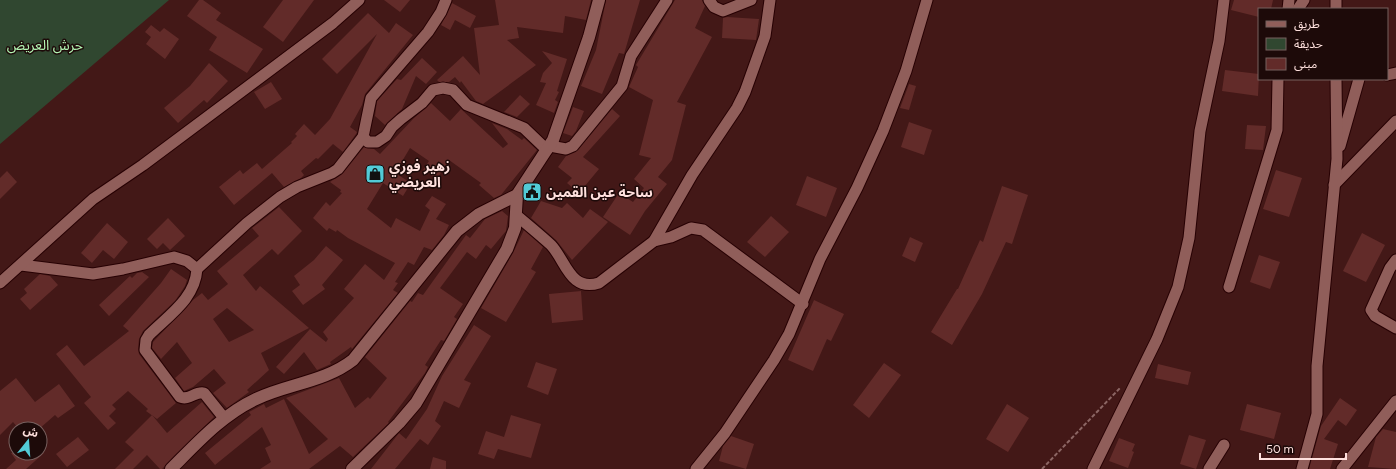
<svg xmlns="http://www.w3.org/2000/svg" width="1396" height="469" font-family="Figtree,'Noto Sans Arabic',sans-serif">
  <rect width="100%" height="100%" fill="#431817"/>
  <path fill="#304730" d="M0,0H169L0,144Z"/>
  <g fill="#622b29" fill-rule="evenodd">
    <path d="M199,0H203L221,13L216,20L263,49L247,73L209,50L217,37L187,16Z"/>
    <path d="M283,0H314L283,42L263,27Z"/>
    <path d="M384,0H410L400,12Z"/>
    <path d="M495,0H591L586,20L565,16L563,33L517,27L519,38L507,40L536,65L483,104L476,101L461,81L460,83L455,77L449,82H439L437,80L463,56L480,75L474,28L499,25Z"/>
    <path d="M606,0H640L624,54L619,53L602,94L581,86L596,50Z"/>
    <path d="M675,0H702L705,6L695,28L712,37L677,102L686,105L672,160L658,177L667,184L645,211L630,235L603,217L619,193L633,202L644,188L634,179L651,158L639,155L653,100L629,87L638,67L636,65Z"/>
    <path d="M1234,0H1273L1271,9H1259V17L1231,10Z"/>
    <path d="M452,3L476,16L470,28L455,20L450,30L441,25Z"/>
    <path d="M368,13L389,33L396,23L413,35L365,94L362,105L350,127L357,132L356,134L343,152L333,144L318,159L316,158L301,171L304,175L301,178L284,187L272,173L234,205L219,187L240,170L243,174L257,163L262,169L292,143L291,142L297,136L295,134L304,124L315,135L330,119L377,34L337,74L322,59Z"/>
    <path d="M727,17L759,19L756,40L722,38L723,18Z"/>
    <path d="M151,25L160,32L164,28L179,39L165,59L146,44L151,37L145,32Z"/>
    <path d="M542,51L567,59L557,91L559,92L555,100L558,102L554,113L536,105L546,83L540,82L543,73L552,63Z"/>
    <path d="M422,58L437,72L426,84L416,76L402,109L385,125L375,116L377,101L397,79L401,80Z"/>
    <path d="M209,63L228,81L207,103L204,100L178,123L164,108L190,86Z"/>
    <path d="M1225,70L1259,74L1258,96L1222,91Z"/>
    <path d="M271,82L282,99L265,109L254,92Z"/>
    <path d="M909,84L916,86L909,110L900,108Z"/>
    <path d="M520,95L530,104L517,117L504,112Z"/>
    <path d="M431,103L450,121L461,109L503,148L508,144L492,123L507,129L522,140L524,138L537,150L501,195L494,198L479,185L481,183L449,160L437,179L423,170L429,161L410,148L395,173L411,183L403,196L383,183L367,209L391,228L396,218L420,231L430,210L425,206L432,196L446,204L436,219L449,225L444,235L432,250L424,247L414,265L408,262L395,282L398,283L393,290L398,293L352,349L351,347L330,362L331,364L317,370L304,352L284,374L276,367L310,329L326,342L328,339L323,332L354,298L344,289L365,264L384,280L395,263L348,238L337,230L336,232L329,228L327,231L313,218L326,202L330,206L342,193L340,192L341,190L330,182L343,173L364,147L374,149L380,154L414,118Z"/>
    <path d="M573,107L584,111L576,131L572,136L563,133Z"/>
    <path d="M612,109L620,116L583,157L599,169L579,193L567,183L572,178L558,167L566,156L578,150Z"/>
    <path d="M909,122L932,130L924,155L901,147Z"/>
    <path d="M1247,125L1266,126L1263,150L1245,149Z"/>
    <path d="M1276,170L1302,178L1289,217L1263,209Z"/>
    <path d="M7,171L17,182L0,199V178Z"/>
    <path d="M807,176L837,188L826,217L796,205Z"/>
    <path d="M1002,186L1028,195L1012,244L1006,242L982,294L952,345L931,332L957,289H958L980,240L983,242Z"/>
    <path d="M541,201L562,208L567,203L583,218L590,209L608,222L572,260L556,240L531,218Z"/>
    <path d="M279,207L302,231L278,255L272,249L243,275L256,291L260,286L309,328L261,353L269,370L247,390L249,392L227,408L213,393L226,383L214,369L193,387L184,391L175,378L192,363L177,342L161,359L152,348L153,342L193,300L202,293L208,300L228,284L217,271L259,236L252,228ZM227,308L254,330L229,342L213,319Z"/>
    <path d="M502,211L508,216L506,231L491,249L486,245L476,259L467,252L440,288L463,304L454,317L457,319L444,341L441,340L425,365L428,367L425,373L388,422L389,423L353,457L340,446L309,469H260L271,462L265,448L271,445L262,427L215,465L205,453L251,415L249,412L264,404L266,408L284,399L309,454L328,439L286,398L339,378L355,408L368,397L370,399L387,378L365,357L410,301L412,302L418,293L423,295L466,235L470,238L485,219Z"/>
    <path d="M771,216L789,232L765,257L747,242Z"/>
    <path d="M168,218L185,236L170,250L163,243L157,249L147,239Z"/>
    <path d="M107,223L128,242L114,259L103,250L92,263L81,253Z"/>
    <path d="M524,230L543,247L531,269L536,272L506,322L481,308L513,253Z"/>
    <path d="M1362,233L1385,245L1366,282L1343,271Z"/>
    <path d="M910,237L923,243L915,262L902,256Z"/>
    <path d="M326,246L343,260L322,285L325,289L303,305L292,291L300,285L294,276L314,260Z"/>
    <path d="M1259,255L1280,262L1270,289L1250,282Z"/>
    <path d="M171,269L187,280L185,286L175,301L143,331L139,339L138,349L139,354L176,403L157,419L146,411L148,409L128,391L112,405L116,409L109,416L116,423L108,430L84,403L91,397L56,354L67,345L84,366L129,331L123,326L161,283Z"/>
    <path d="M142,272L149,277L109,316L99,305L130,276L132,278L137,273Z"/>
    <path d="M40,274L50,276L58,285L30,310L20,299L27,293L24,289Z"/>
    <path d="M581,291L583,320L552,323L549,294Z"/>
    <path d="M814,300L844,314L831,341L827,339L813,371L788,360Z"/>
    <path d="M474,325L491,336L464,380L471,383L459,408L444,401L435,421L441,426L428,445L420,439L395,469H371L399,433L406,439L427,409L442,376Z"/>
    <path d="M536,362L557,369L548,395L527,387Z"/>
    <path d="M884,363L901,375L869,418L853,405Z"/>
    <path d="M1158,364L1191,372L1188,385L1155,378Z"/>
    <path d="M16,378L35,402L59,384L75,406L58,418L55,415L39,429H19L13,422L0,435V391Z"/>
    <path d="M1340,398L1357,410L1346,426L1338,420L1324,439L1338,444L1330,469H1309L1321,426Z"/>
    <path d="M202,402L214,417L162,469H160L147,455L133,469H115L134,450L125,442L152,415L167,433Z"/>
    <path d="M1007,404L1029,418L1008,452L986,439Z"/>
    <path d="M1247,404L1281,413L1274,439L1240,430Z"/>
    <path d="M511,415L541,424L531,458L498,449L494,459L478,454L486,431L504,437Z"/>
    <path d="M1383,429L1396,432V469L1368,467L1376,437Z"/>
    <path d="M1189,435L1206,440L1196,469L1180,464Z"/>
    <path d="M731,436L754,444L746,469L719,461L723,446Z"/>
    <path d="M78,437L89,450L67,467L56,454Z"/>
    <path d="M1119,438L1135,444L1132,451L1134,452L1128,468L1109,461Z"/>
    <path d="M11,453H44L26,469H6L16,460Z"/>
    <path d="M433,457L446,461V469H430Z"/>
  </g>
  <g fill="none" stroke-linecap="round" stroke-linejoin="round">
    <g stroke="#270103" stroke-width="13">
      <g id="street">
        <path d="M709,0L714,7L723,11L751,0"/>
        <path d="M1336,0V9"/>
        <path d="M1288,9L1289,0"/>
        <path d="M1298,9L1304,0"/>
        <path d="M1387,75L1396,73"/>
        <path d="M363,137L371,98L428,32L441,12L446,0"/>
        <path d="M550,146L566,149L573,146L622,86L631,56L667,0"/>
        <path d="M1340,146L1359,79"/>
        <path d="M1334,185L1396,121"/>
        <path d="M516,215C528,225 540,235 551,245C566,261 570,292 599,283L654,241L671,237L691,228L703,230L803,304"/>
        <path d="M654,241L692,175L737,108L745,92L765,36L770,0"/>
        <path d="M1396,260L1390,268L1371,310L1375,316L1396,328"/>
        <path d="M21,265L93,274L123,269L174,257L187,261L197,269C195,299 169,315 149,335L146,340L145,350L180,397C189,401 195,391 204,393L224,418"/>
        <path d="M197,269L247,223L280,197L297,187L332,173L338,169L363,137L368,142H377L386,136L392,127L401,119L422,103L433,90L443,88L453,90L467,105L524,128L547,150"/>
        <path d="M0,283L93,199L143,165L333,23L359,0"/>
        <path d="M1229,287L1277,130L1278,79"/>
        <path d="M696,469L725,433L774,360L789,334L820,259L857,188L883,131L906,71L927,0"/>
        <path d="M1093,469L1157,339L1178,287L1189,238L1200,131L1219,41L1224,0"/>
        <path d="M1209,469L1224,445"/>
        <path d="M1302,469L1317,414V366L1337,159L1336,79"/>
        <path d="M1342,469L1396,401"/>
      </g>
    </g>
    <g stroke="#270103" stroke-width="14">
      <g id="secondary">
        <path d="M171,469C197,443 222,415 256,399C287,384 325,382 353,360L457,231L479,214L517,195L553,140L589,37L599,0"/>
        <path d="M352,469L399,423L416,403L507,249L515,228L517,195"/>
      </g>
    </g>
    <path stroke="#8c6664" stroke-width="2" stroke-dasharray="4 2" stroke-linecap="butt" d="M1042,469L1120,388"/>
    <use href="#street" stroke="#905e5a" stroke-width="11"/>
    <use href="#secondary" stroke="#905e5a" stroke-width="12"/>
  </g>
  <defs>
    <g id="shop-square" transform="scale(1)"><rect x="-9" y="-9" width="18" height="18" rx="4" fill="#52cbd7" stroke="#1d0a09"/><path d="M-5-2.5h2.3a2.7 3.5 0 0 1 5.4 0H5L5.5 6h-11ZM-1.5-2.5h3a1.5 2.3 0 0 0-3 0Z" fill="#111"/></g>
    <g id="civic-square" transform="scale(1)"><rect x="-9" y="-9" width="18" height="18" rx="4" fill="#52cbd7" stroke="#1d0a09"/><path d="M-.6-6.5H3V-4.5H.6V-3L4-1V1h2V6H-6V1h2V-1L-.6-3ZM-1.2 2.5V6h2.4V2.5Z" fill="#111"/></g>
  </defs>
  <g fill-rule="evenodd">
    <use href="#shop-square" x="375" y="174"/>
    <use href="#civic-square" x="532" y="192"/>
  </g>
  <g text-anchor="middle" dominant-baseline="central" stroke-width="3" stroke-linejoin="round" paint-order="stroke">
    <g font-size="14" fill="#b3f5b3" stroke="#1d0a09">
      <text x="45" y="45">حرش العريض</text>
    </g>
    <g font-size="14" font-weight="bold" fill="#ffe1de" stroke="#1d0a09" text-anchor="start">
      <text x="389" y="166">زهير فوزي<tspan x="389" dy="16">العريضي</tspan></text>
      <text x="546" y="192">ساحة عين القمين</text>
    </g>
  </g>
  <rect x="1258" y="8" width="130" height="72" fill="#1d0a09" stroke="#77605e"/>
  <rect x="1266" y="21" width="20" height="6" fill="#905e5a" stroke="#77605e"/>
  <text x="1294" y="28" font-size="12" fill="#ffe1de">طريق</text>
  <rect x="1266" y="38" width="20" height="12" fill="#304730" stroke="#77605e"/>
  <text x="1294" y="48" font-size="12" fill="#ffe1de">حديقة</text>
  <rect x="1266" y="58" width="20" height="12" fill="#622b29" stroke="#77605e"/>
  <text x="1294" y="68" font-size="12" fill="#ffe1de">مبنى</text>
  <g transform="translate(28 441) rotate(17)"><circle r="19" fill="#1d0a09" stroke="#77605e"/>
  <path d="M0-3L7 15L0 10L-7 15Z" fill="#52cbd7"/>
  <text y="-6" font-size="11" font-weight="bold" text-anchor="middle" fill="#ffe1de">ش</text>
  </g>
  <path d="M1260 453v6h86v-6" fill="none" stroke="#ffe1de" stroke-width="2"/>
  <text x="1266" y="453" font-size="12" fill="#ffe1de" stroke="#1d0a09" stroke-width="3" paint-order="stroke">50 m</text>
</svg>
